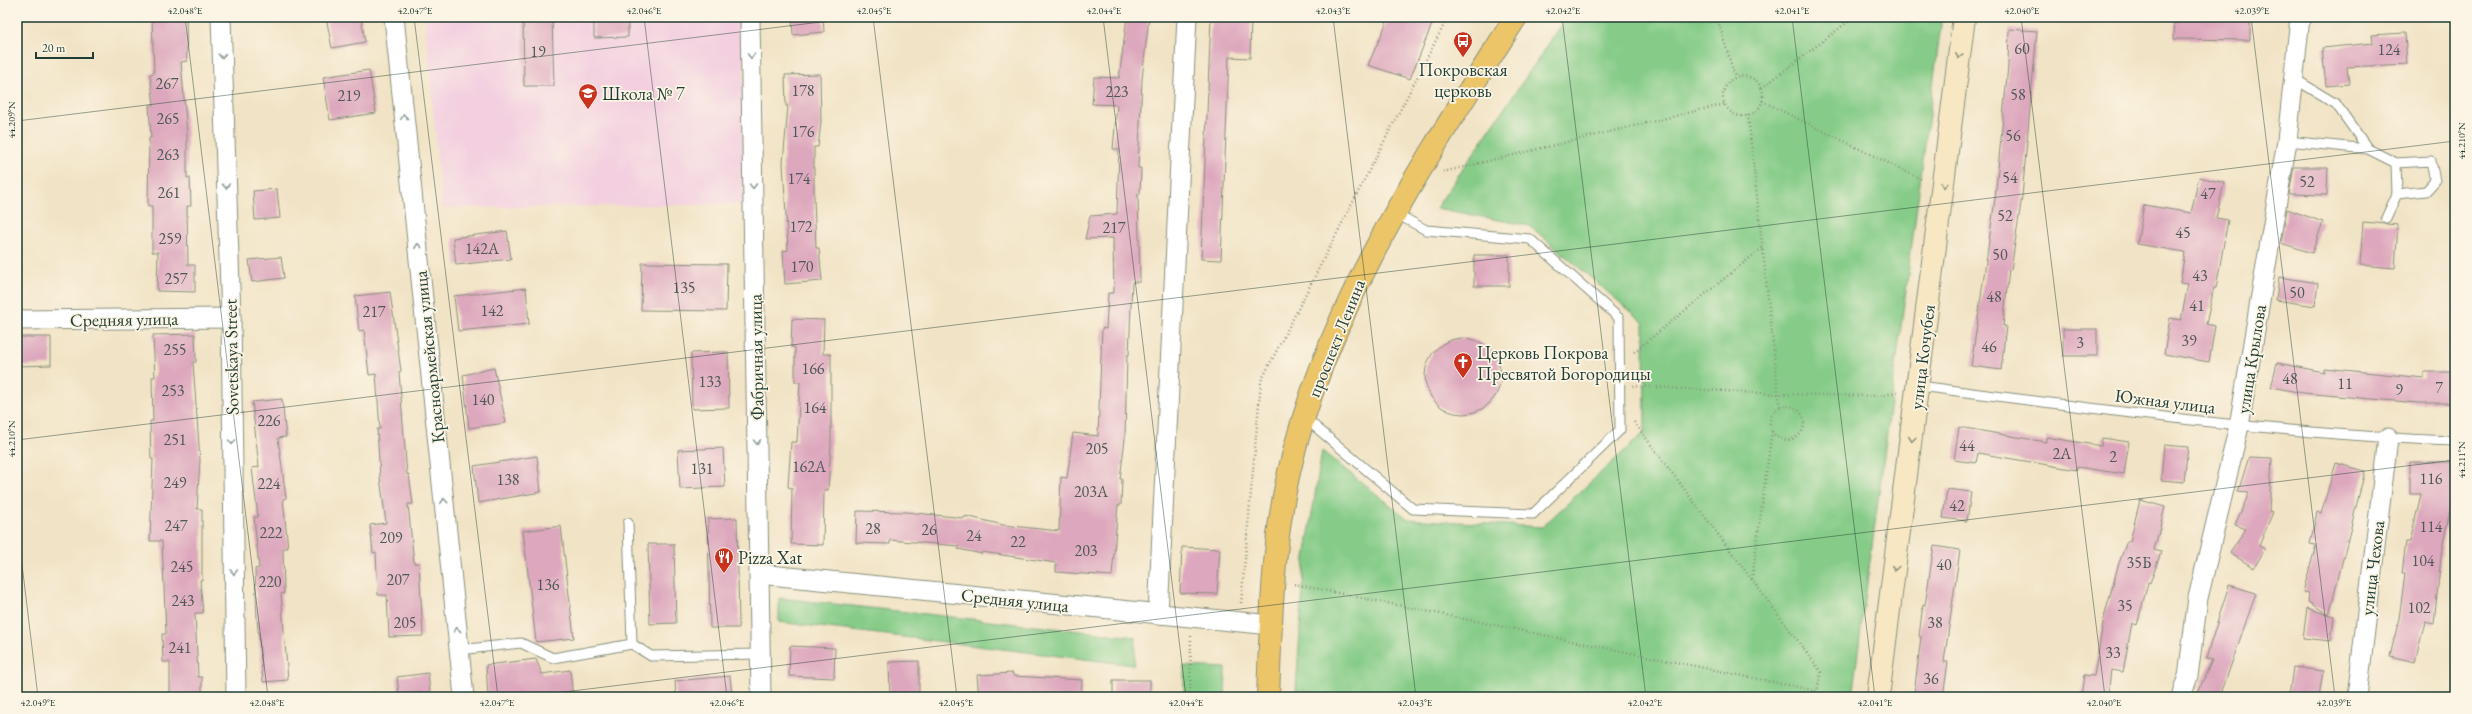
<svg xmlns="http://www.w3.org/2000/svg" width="2472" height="714" font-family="'EB Garamond',serif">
  <rect width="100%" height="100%" fill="#fcf5e5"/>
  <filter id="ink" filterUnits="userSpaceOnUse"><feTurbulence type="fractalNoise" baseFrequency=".025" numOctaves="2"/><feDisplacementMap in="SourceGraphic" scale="8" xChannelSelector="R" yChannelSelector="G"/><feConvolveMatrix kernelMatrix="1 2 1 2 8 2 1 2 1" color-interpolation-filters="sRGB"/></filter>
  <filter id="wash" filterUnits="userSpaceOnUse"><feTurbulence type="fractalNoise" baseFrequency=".012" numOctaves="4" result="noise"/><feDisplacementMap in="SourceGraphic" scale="16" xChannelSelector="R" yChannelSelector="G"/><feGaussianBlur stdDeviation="0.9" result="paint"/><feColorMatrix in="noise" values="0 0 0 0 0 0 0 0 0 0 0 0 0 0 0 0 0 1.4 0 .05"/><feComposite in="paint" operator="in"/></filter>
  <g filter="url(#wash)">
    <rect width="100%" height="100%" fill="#f1e3c5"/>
    <path fill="#f3cfe0" d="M425,17H743L745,204L442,208Z"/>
    <g fill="#86cc88" stroke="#52845e">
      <path d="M1567,17H1942L1852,697H1334L1296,690L1305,558L1322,451L1408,519L1542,527L1645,432L1644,323L1530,226L1436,208Z"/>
      <path d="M779,598L1136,637L1134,665L779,622Z"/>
      <path d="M1184,666L1226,668L1225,697H1184Z"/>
    </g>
    <g id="blocks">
      <g fill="#dda7bd">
        <path d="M152,17H186L187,61L181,62L187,134V178H190L191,206H187L188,265H195V292L157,291L158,252H152V206H148L149,138H151L149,105H154L150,74L154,73Z"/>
        <path d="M326,17H361L365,42L332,48Z"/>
        <path d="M523,17H552L554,86H524Z"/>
        <path d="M594,17H628V37L594,38Z"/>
        <path d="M792,17H823L824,32L793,35Z"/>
        <path d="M1127,17H1149L1142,79L1138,168H1141L1140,194H1138L1140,282H1132L1129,355H1127L1125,439L1120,479H1122L1121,505H1118L1112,576L1056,572V563L982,552V554L958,549L959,546L890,540V544L856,543L857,511L906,512L965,518L966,516L1003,525L1059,531L1061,477L1067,478L1073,433L1098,436L1102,328L1106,329L1108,293H1114L1113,238L1085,239L1090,216L1117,214L1119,149H1113L1117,105L1092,104L1094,77L1119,78Z"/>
        <path d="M1211,17H1251L1250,58L1229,57L1221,260L1201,259Z"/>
        <path d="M1389,17H1435L1410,79L1368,65Z"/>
        <path d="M2175,17H2250V40L2174,39Z"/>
        <path d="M2009,29L2037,31L2022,196L2011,270L2009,269L2003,326H2006L2001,370L1971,366L1995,199L2008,66Z"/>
        <path d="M2405,33L2407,64L2347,67L2349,84L2326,86L2322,48L2373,43L2372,35Z"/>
        <path d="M369,70L376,113L330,120L323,77Z"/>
        <path d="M820,74L821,122L818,147H814V198L816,248H819L822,281L785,284L783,251L788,250L783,163L788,106H786L785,75Z"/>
        <path d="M2294,167H2328L2327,195L2289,194Z"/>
        <path d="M2199,177L2224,183L2216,218L2228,220L2216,288H2214L2206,324L2215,326L2209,362L2164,354L2170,318L2181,320L2188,284L2180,283L2185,252L2137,244L2144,205L2191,213Z"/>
        <path d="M277,189L280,218L255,220L253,191Z"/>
        <path d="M2287,209L2323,222L2312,253L2281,243Z"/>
        <path d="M2363,222L2398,225L2395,268L2360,265Z"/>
        <path d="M507,231L511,259L456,265L453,238Z"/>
        <rect x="1474" y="255" width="35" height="31"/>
        <path d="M281,257L284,278L252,282L249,260Z"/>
        <path d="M642,263L727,264L726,311L641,310Z"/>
        <path d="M2279,277L2318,283L2315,306L2276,300Z"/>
        <path d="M526,288L529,324L458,331L454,296Z"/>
        <path d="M390,292L401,371L399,372L407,475L409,474L413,504H408L414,563H419L423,636L389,637L387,595H378L376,552L373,553L370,525L386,523L380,477L377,429H380L376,374L369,375L364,330L359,331L355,296Z"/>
        <path d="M792,319L824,320L823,354H831V444L828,490H824L823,545L791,544L792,488L788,487L791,442H797L800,382H795V347H791Z"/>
        <rect x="2063" y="329" width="34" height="27"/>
        <path d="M195,334L196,362H193L200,460L197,509H202V580H200L203,613H195L198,677H202V697H170V662H163L162,634H166L162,541H150L153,459H151L150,421H153L152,377H155L153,335Z"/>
        <path d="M17,337H51V365L17,366Z"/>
        <circle cx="1463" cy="376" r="38"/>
        <path d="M728,352L729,408L692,409L691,353Z"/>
        <path d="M2277,363L2324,372V368L2424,378V372H2455V403H2418L2303,393L2271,387Z"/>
        <path d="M494,368L506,423L469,428L463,375Z"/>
        <path d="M282,399L286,437L278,438L286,498L283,499L288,548H283L284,593L281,594L288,680L263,682L257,618L255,569L259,568L254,517H258L252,468L259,467L252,402Z"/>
        <path d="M1959,427L2046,442V437L2101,446L2102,438L2129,442L2124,474L2077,467V470L1978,453L1976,463L1954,460Z"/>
        <path d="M2164,445L2188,447L2184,482L2161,480Z"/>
        <path d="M723,448L725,487L680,489L678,450Z"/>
        <path d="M537,456L541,492L478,503L474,466Z"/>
        <path d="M2249,457L2272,458L2269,511L2273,512L2259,546L2265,549L2254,568L2230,553L2246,529L2235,525L2249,493L2238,492Z"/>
        <path d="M2410,462H2453L2452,502L2442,547L2434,624L2425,622L2415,662L2390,656L2399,619L2405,573H2402L2406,542H2410L2421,494H2410Z"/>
        <path d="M2336,463L2365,471L2329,615L2308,602L2309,593L2303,592L2316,545L2310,544L2317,512L2321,513Z"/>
        <path d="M1947,489L1971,492L1967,521L1943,518Z"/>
        <path d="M2140,500L2165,507L2154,550L2161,552L2150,584L2148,583L2137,625L2132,623L2123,672L2111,670L2108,697H2081L2084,675L2094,676L2104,618L2118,566L2127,541H2130Z"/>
        <path d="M737,518L739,628H710L708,519Z"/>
        <path d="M561,526L574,638L536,642L523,531Z"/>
        <path d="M648,544H674L676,623L650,624Z"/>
        <path d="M1934,546L1960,550L1944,662H1948L1943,697L1914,694L1921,637L1919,636L1923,605H1925Z"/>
        <path d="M1182,547L1220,549L1217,594L1180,593Z"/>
        <path d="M2229,585L2256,593L2220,697H2196L2212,660L2206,658Z"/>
        <path d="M2307,608L2334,617L2331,641L2303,638Z"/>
        <path d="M790,646L835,648L834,678L789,676Z"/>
        <path d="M536,659L542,674L570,670L573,697H488L486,665Z"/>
        <path d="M919,661V697H890L889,662Z"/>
        <path d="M2293,667L2323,671L2319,697H2289Z"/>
        <path d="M428,673L430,692L399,695L397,677Z"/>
        <path d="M1013,673V676L1082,680L1081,697H979L977,675Z"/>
        <path d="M730,676L732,697H676L675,681Z"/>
        <rect x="1113" y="680" width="37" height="17"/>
      </g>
    </g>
  </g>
  <g filter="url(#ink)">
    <use href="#blocks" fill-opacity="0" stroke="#88907c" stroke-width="1"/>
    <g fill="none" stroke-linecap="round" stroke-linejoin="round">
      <g stroke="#88907c" stroke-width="11">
        <g id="lane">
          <path d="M2295,79L2336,104L2368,149"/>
          <path d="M2287,141L2368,149L2396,163L2431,161L2435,181L2426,191L2397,194"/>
          <path d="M2386,218L2397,194L2396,163"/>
          <path d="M1919,386C2097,409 2275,434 2455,441"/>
          <path d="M1305,418L1413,509L1533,514L1620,430L1619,318L1530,239L1426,230L1395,213"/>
          <path d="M628,523L632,644"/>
          <path d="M459,650L521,643L553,658L632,644L651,656L760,654"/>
        </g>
      </g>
      <g stroke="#88907c" stroke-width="21">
        <g id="street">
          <path d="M221,17L231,318L236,697"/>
          <path d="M394,17L464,697"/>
          <path d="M750,17L761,697"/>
          <path d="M17,320L231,318"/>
          <path d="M759,574L1271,625"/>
          <path d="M1158,615L1187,17"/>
          <path d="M2181,697L2188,676L2198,598L2239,426L2287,141L2300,17"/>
          <path d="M2357,697L2388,438"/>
        </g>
      </g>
      <g stroke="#88907c" stroke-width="24">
        <path id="secondary" d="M1878,697L1964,17"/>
      </g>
      <g stroke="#88907c" stroke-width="24">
        <path id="primary" d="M1268,697C1271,622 1272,546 1289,472C1327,305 1425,160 1516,17"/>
      </g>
      <g stroke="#88907c" stroke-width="2.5" stroke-dasharray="1 3" stroke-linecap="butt">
        <path d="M1717,17L1735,77"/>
        <circle cx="1743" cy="96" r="20"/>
        <path d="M1762,88L1854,17"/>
        <path d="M1762,101L1923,180"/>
        <path d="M1748,115L1780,408"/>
        <path d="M1443,172L1725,104"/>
        <path d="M1634,352L1762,248"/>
        <path d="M1633,386L1779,394L1880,396L1897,392"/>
        <circle cx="1787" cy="423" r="17"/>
        <path d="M1634,422L1821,672L1817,691"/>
        <path d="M1752,579L1772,430"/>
        <path d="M1294,584L1817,691L1821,697"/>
        <path d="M1241,603L1261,381L1448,17"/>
        <path d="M1190,697L1191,636"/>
      </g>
      <use href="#lane" stroke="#fff" stroke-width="9"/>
      <use href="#street" stroke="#fff" stroke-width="19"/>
      <use href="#secondary" stroke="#f7e8c3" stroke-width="22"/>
      <use href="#primary" stroke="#ecc569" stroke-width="22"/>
    </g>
    <defs><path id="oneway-chevron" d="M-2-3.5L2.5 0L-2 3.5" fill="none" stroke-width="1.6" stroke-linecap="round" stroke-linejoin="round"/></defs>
    <g stroke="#8f9e9a">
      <use href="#oneway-chevron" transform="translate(222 56) rotate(88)"/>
      <use href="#oneway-chevron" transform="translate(751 56) rotate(89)"/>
      <use href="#oneway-chevron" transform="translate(404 117) rotate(-96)"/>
      <use href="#oneway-chevron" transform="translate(226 186) rotate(88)"/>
      <use href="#oneway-chevron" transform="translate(753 186) rotate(89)"/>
      <use href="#oneway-chevron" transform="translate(418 246) rotate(-96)"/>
      <use href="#oneway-chevron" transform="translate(232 442) rotate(89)"/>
      <use href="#oneway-chevron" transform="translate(757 442) rotate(89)"/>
      <use href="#oneway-chevron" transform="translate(444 501) rotate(-96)"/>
      <use href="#oneway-chevron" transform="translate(234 572) rotate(89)"/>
      <use href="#oneway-chevron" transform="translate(457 630) rotate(-96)"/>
    </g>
    <g stroke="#8b927c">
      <use href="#oneway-chevron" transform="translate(1959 56) rotate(97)"/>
      <use href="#oneway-chevron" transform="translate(1944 185) rotate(97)"/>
      <use href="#oneway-chevron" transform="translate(1912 439) rotate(98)"/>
      <use href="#oneway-chevron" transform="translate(1895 568) rotate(98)"/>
    </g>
  </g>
  <path fill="none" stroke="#1f3d34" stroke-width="1" stroke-opacity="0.45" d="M185,17L268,697M414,17L498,697M644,17L727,697M873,17L957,697M1103,17L1186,697M1333,17L1416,697M1562,17L1646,697M1792,17L1875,697M2021,17L2105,697M2251,17L2335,697M17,121L861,17M17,440L2455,141M17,523L38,697M523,697L2455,460"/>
  <defs>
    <g id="bus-pin" transform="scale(1)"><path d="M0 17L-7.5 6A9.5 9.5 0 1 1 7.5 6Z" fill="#c8321e" stroke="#fcf5e5"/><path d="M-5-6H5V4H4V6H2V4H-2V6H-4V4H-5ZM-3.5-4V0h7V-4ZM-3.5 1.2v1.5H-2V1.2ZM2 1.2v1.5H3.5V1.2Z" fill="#fff"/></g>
    <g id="school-pin" transform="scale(1)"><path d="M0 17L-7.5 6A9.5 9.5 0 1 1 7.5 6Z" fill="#c8321e" stroke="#fcf5e5"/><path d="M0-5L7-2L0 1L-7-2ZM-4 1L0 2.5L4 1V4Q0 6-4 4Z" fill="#fff"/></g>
    <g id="church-pin" transform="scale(1)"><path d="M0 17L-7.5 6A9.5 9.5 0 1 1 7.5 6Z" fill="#c8321e" stroke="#fcf5e5"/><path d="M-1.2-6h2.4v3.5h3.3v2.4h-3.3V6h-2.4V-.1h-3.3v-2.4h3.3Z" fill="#fff"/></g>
    <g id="restaurant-pin" transform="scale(1)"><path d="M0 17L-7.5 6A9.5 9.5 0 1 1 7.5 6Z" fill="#c8321e" stroke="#fcf5e5"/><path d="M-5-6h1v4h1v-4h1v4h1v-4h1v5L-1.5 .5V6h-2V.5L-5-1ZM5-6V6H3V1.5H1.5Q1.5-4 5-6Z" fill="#fff"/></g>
  </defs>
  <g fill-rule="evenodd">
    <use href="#bus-pin" x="1463" y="41"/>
    <use href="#school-pin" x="588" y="93"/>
    <use href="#church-pin" x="1463" y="362"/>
    <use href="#restaurant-pin" x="724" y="557"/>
  </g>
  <g text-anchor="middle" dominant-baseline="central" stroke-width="3.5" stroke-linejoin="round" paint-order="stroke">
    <g font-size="16" fill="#4e5856">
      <text x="2022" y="48">60</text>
      <text x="2389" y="49">124</text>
      <text x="538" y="51">19</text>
      <text x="167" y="83">267</text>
      <text x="803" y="90">178</text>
      <text x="1117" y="91">223</text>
      <text x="2018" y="94">58</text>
      <text x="349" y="95">219</text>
      <text x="168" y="118">265</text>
      <text x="803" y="131">176</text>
      <text x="2013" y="135">56</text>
      <text x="168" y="154">263</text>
      <text x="2010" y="177">54</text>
      <text x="799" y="178">174</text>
      <text x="2307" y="181">52</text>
      <text x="169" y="192">261</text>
      <text x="2208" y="193">47</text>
      <text x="2005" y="215">52</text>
      <text x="801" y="226">172</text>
      <text x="1114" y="227">217</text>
      <text x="2183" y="232">45</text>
      <text x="170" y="238">259</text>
      <text x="482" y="248">142А</text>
      <text x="2000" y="254">50</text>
      <text x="802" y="266">170</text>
      <text x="2200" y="275">43</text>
      <text x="176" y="278">257</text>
      <text x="684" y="287">135</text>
      <text x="2297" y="292">50</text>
      <text x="1994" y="296">48</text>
      <text x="2197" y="305">41</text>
      <text x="492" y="310">142</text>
      <text x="374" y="311">217</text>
      <text x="2189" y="340">39</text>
      <text x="2080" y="342">3</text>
      <text x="1989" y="346">46</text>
      <text x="175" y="349">255</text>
      <text x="813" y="368">166</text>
      <text x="2290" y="378">48</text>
      <text x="710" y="381">133</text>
      <text x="2345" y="383">11</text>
      <text x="2439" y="387">7</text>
      <text x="2399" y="389">9</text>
      <text x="173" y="390">253</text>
      <text x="483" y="399">140</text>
      <text x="815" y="407">164</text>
      <text x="269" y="420">226</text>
      <text x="175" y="439">251</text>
      <text x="1967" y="445">44</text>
      <text x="1097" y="448">205</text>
      <text x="2062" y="453">2А</text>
      <text x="2113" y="456">2</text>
      <text x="809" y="466">162А</text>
      <text x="702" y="468">131</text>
      <text x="2431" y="478">116</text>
      <text x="508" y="479">138</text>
      <text x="175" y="482">249</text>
      <text x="269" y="483">224</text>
      <text x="1091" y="491">203А</text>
      <text x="1957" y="505">42</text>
      <text x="176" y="525">247</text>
      <text x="2431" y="526">114</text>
      <text x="873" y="528">28</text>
      <text x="929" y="529">26</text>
      <text x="271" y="532">222</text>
      <text x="974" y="535">24</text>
      <text x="391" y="537">209</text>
      <text x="1018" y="541">22</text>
      <text x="1086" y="550">203</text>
      <text x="2423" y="560">104</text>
      <text x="2139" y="562">35Б</text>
      <text x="1944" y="564">40</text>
      <text x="182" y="566">245</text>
      <text x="398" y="579">207</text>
      <text x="270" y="581">220</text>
      <text x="548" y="584">136</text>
      <text x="183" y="600">243</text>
      <text x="2125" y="605">35</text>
      <text x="2419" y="607">102</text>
      <text x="405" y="622">205</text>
      <text x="1935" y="622">38</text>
      <text x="180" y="647">241</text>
      <text x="2113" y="652">33</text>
      <text x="1931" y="678">36</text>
    </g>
    <g font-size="18" fill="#1f3d34" stroke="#fcf5e5" text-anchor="start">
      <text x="1463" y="69" text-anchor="middle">Покровская<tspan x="1463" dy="21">церковь</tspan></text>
      <text x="602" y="93">Школа № 7</text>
      <text x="1477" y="352">Церковь Покрова<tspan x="1477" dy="21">Пресвятой Богородицы</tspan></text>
      <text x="738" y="557">Pizza Xat</text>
    </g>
    <g font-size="18" fill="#1f3d34" stroke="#fcf5e5">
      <text transform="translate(124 319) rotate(-1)">Средняя улица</text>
      <text transform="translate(1336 338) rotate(-68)">проспект Ленина</text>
      <text transform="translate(231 357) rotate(-91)">Sovetskaya Street</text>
      <text transform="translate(429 357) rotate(-96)">Красноармейская улица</text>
      <text transform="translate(756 357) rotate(-91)">Фабричная улица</text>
      <text transform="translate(1922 357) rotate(-83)">улица Кочубея</text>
      <text transform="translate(2251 359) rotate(-81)">улица Крылова</text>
      <text transform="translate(2165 401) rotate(7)">Южная улица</text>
      <text transform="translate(2372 568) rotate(-83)">улица Чехова</text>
      <text transform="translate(1015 600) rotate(6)">Средняя улица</text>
    </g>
  </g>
  <rect width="2472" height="714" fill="none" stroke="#fcf5e5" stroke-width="44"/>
  <path d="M36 52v6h57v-6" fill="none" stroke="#1f3d34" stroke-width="2"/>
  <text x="42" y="52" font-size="12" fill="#1f3d34" stroke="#fcf5e5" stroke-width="3" paint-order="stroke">20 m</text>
  <rect x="22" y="22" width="2428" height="670" fill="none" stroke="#1f3d34" stroke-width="1.5"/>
  <g font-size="10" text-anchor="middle" fill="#1f3d34">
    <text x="185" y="14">42.048°E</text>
    <text x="415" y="14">42.047°E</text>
    <text x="644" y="14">42.046°E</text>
    <text x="874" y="14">42.045°E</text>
    <text x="1104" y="14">42.044°E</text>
    <text x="1333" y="14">42.043°E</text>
    <text x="1563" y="14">42.042°E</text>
    <text x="1792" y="14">42.041°E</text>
    <text x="2022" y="14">42.040°E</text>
    <text x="2252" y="14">42.039°E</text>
    <text transform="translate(11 120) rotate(-90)" y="4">44.209°N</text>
    <text transform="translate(2461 141) rotate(-90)" y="4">44.210°N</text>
    <text transform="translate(11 439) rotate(-90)" y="4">44.210°N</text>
    <text transform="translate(2461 460) rotate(-90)" y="4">44.211°N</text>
    <text x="38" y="706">42.049°E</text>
    <text x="267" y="706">42.048°E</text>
    <text x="497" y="706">42.047°E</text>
    <text x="727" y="706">42.046°E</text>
    <text x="956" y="706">42.045°E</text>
    <text x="1186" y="706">42.044°E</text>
    <text x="1415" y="706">42.043°E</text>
    <text x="1645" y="706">42.042°E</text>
    <text x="1875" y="706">42.041°E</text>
    <text x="2104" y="706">42.040°E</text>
    <text x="2334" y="706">42.039°E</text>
  </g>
</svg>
